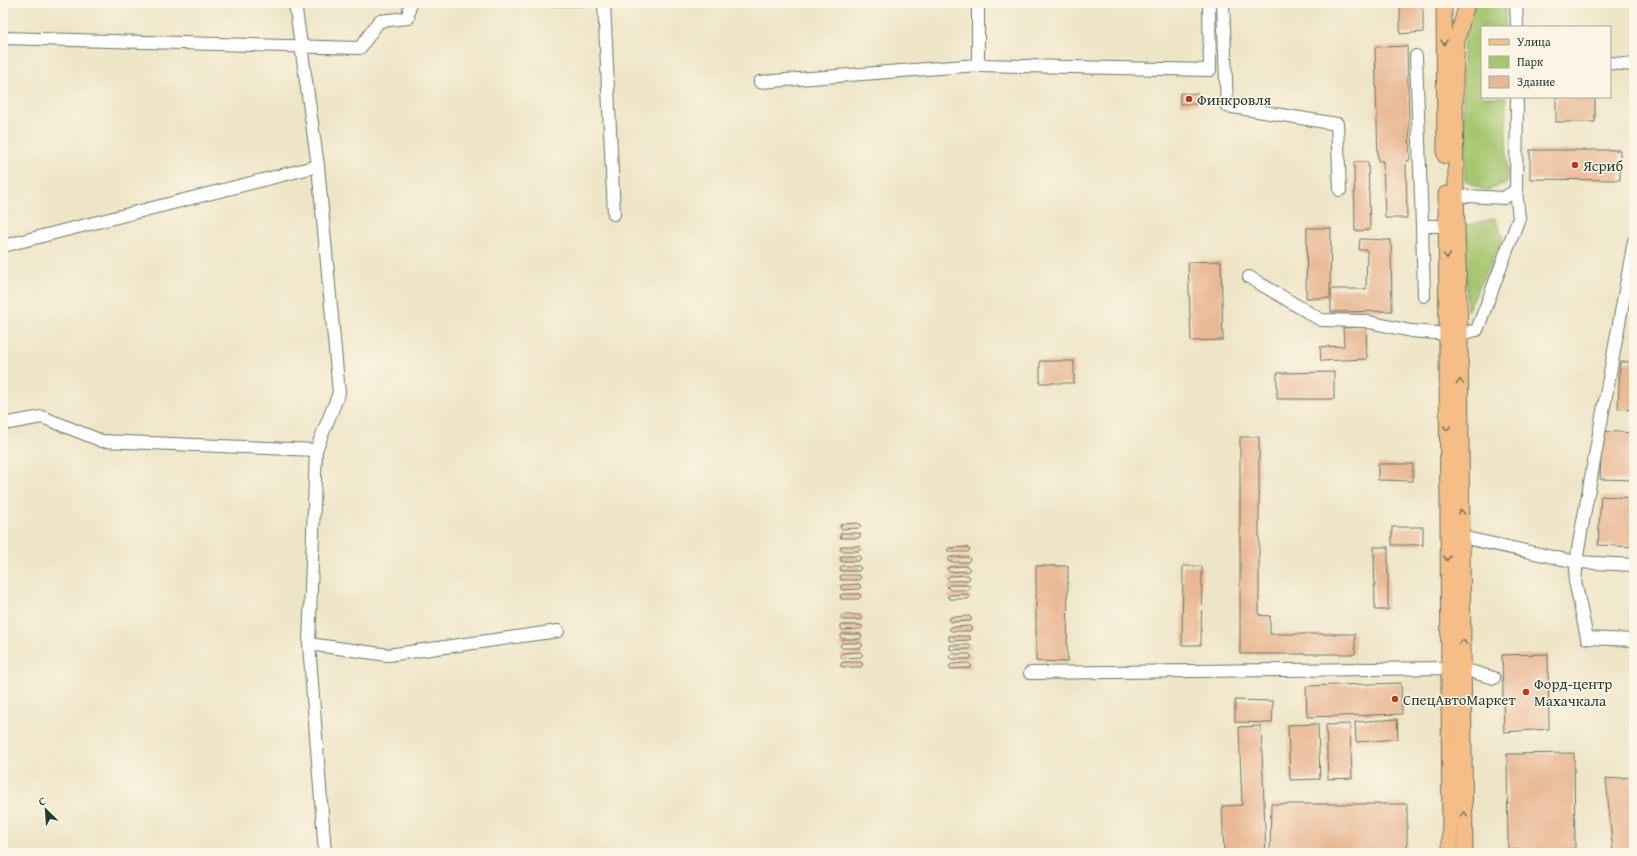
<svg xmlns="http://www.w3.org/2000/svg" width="1637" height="856" font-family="'Gentium Book Plus',serif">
  <rect width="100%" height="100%" fill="#fcf5e5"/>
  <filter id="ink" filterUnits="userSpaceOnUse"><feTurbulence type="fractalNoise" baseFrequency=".025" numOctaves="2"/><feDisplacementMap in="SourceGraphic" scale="8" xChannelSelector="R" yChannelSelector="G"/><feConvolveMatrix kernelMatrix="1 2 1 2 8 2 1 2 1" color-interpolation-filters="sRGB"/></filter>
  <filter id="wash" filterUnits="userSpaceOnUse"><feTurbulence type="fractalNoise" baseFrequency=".012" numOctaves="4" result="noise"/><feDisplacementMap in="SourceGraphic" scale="16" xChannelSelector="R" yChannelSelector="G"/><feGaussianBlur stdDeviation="0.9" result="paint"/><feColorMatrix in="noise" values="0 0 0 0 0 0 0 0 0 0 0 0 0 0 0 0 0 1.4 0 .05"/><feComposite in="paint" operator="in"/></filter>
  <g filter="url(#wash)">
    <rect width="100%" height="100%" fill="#eee5c6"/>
    <g fill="#a6c66f" stroke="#628252">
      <path d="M1476,3H1505V27H1482V97H1506L1507,183L1486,191L1465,180L1462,77L1464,36Z"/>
      <path d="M1495,218L1503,238L1467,311L1466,226Z"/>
    </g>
    <g id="blocks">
      <g fill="#e9b995">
        <rect x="546" y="3" width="49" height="3"/>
        <path d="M1400,3H1418L1423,9V32L1400,34Z"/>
        <path d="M1407,46L1410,160L1406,161L1407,218H1385L1383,161H1378L1375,47Z"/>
        <path d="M1180,93L1198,94V104H1180Z"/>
        <rect x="1556" y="97" width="39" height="25"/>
        <path d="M1530,150H1620V180L1530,179Z"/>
        <path d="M1354,162H1368L1370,230L1355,231Z"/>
        <path d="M1307,228H1331L1330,298H1306Z"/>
        <path d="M1360,239L1391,240L1392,311L1331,312V289H1366L1367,250H1359Z"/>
        <path d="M1221,261L1223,340L1191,341L1188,262Z"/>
        <path d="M1366,327L1367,359L1321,361L1320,347L1344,346L1343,328Z"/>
        <rect x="1040" y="361" width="34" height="22"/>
        <path d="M1620,362H1634V410L1618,409Z"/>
        <path d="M1334,372V399H1277V373Z"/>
        <path d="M1602,431L1634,433V480L1600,479Z"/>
        <path d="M1240,437H1259V615L1270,616V634H1355V654H1240Z"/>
        <path d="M1378,464H1413V481L1378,480Z"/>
        <path d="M1601,496L1634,498V547L1598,545Z"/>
        <path d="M858,523L861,526L859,528L841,529L840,526L841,524Z"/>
        <rect x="1392" y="527" width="31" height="18"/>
        <path d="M841,533H858L861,535L859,538H841L840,535Z"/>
        <path d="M842,546H859L861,548L859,551H842L840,548Z"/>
        <path d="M967,547L970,550L968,552H949L947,550L949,548Z"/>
        <path d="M1374,547H1388V610H1375Z"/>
        <path d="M841,556H859L861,558L859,561H841L840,558Z"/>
        <path d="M950,557H968L970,559L968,562H950L947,560Z"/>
        <path d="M841,566H859L861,568L859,571H841L840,568Z"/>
        <path d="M967,566L970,569L968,571L949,572L947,569L949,567Z"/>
        <path d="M1036,566H1068L1067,662L1036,661Z"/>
        <path d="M1183,566H1202L1201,645H1182Z"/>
        <path d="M841,575H859L861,577L859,580H841L840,577Z"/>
        <path d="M968,575L970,578L968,580L949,581L947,578L950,576Z"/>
        <path d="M859,584L861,587L859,589L842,590L840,586L842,585Z"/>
        <path d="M950,585H968L970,587L968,590H950L947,587Z"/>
        <path d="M842,594H859L861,596L859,599H841L840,596Z"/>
        <path d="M968,594L970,597L968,599H950L947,597L950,595Z"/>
        <path d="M842,615H860L863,617L861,620H842L840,618Z"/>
        <path d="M969,616L972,619L970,621L951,622L949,619L951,617Z"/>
        <path d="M841,625H860L863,627L861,629L843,630L841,629Z"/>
        <path d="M969,626L972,628L970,631H951L949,629L952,627Z"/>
        <path d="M842,634H860L862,636L860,639H842L840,637Z"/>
        <path d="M949,636H969L971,638L969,640L951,641L949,640Z"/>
        <path d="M842,643H860L863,645L861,648H842L840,646Z"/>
        <path d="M950,645H969L972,647L970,649L951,650L950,649Z"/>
        <path d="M860,652L863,655L861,657L842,658L840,655L842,653Z"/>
        <path d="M951,654H969L972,656L970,659H951L949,657Z"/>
        <path d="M1548,654L1549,729L1504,732L1502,655Z"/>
        <path d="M843,662H861L863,664L861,667H842L840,665Z"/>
        <path d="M969,663L972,666L970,668L951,669L949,666L952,664Z"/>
        <path d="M1401,683L1402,714L1307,717L1306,686Z"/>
        <path d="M1235,700L1273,701L1272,723L1235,722Z"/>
        <path d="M1397,719L1398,739L1356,742L1355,722Z"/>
        <path d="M1318,724L1320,779L1290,780L1288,725Z"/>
        <path d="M1350,724L1352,778L1328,779L1326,725Z"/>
        <path d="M1261,726L1266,853H1224L1222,806L1242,805L1239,727Z"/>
        <path d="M1574,753L1575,849L1508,850L1507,754Z"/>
        <path d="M1631,777L1634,813V853H1613L1606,779Z"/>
        <path d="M1271,804H1407V853H1270Z"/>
      </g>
    </g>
  </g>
  <g filter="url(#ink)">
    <use href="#blocks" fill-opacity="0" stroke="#677867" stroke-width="1"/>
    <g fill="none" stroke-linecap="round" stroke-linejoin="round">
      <g stroke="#677867" stroke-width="14">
        <g id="minor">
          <path d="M295,3L318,166L339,393L316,450L309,644L325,853"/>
          <path d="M604,3L614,214"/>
          <path d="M1223,3L1227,106L1337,124L1340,190"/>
          <path d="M1516,3L1517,27"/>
          <path d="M3,38L360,48L379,21L408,18L410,3"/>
          <path d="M1416,56L1422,226H1454"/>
          <path d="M1610,63L1634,65"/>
          <path d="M978,65L1210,70L1209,3"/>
          <path d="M760,82L978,65V3"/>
          <path d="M1448,195L1504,198L1516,190L1517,97"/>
          <path d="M1422,226L1424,296"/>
          <path d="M1634,241L1578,549L1575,581L1587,638L1634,640"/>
          <path d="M3,246L318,166"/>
          <path d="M1249,277L1321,320L1364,321L1411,331L1448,334H1460L1477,330L1519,218L1516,190"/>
          <path d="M3,424L42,417L102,441L316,450"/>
          <path d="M1454,537H1461L1576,562L1634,565"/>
          <path d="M309,644L388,655L558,631"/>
          <path d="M1030,673L1448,668L1463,669L1494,678"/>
        </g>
      </g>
      <g stroke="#677867" stroke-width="17">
        <g id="major">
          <path d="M1444,3L1445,156"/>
          <path d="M1446,194L1450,853"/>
          <path d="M1465,853L1460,334L1456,194L1455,78L1457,40L1467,3"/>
        </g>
      </g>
      <use href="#minor" stroke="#fff" stroke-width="12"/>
      <use href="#major" stroke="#f6be87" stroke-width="15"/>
    </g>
    <defs><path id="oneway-chevron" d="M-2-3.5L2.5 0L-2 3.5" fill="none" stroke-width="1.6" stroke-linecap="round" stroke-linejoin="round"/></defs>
    <g stroke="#807759">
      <use href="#oneway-chevron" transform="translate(1444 42) rotate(90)"/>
      <use href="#oneway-chevron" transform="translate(1447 256) rotate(89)"/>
      <use href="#oneway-chevron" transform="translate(1460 382) rotate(-90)"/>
      <use href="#oneway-chevron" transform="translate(1447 428) rotate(90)"/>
      <use href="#oneway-chevron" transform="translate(1461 512) rotate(-90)"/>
      <use href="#oneway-chevron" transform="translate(1447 558) rotate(90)"/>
      <use href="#oneway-chevron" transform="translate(1463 642) rotate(-91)"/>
      <use href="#oneway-chevron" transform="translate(1464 814) rotate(-90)"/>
    </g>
  </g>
  <g fill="#c8321e" stroke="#fcf5e5" stroke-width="1.5">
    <circle cx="1189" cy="99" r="4"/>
    <circle cx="1575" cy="165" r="4"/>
    <circle cx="1526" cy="692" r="4"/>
    <circle cx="1395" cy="699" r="4"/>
  </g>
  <g text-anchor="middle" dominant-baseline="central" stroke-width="3" stroke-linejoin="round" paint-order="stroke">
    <g font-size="15" fill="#1f3d34" stroke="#fcf5e5" text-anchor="start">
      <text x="1197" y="99">Финкровля</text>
      <text x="1583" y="165">Ясриб</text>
      <text x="1534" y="683">Форд-центр<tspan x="1534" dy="17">Махачкала</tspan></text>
      <text x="1403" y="699">СпецАвтоМаркет</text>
    </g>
  </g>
  <rect width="1637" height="856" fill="none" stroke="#fcf5e5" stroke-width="16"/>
  <rect x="1481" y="26" width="130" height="72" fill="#fcf5e5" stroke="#a4ab9e"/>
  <rect x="1489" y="39" width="20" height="6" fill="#f6be87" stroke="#a4ab9e"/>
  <text x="1517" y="46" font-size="12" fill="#1f3d34">Улица</text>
  <rect x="1489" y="56" width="20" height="12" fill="#a6c66f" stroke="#a4ab9e"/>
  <text x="1517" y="66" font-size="12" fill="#1f3d34">Парк</text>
  <rect x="1489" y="76" width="20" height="12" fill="#e9b995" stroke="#a4ab9e"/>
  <text x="1517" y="86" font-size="12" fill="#1f3d34">Здание</text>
  <g transform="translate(46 810) rotate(335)" stroke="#fcf5e5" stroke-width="3" paint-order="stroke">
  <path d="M0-3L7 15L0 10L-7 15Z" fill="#1f3d34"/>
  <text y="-6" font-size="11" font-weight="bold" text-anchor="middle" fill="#1f3d34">С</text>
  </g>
</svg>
